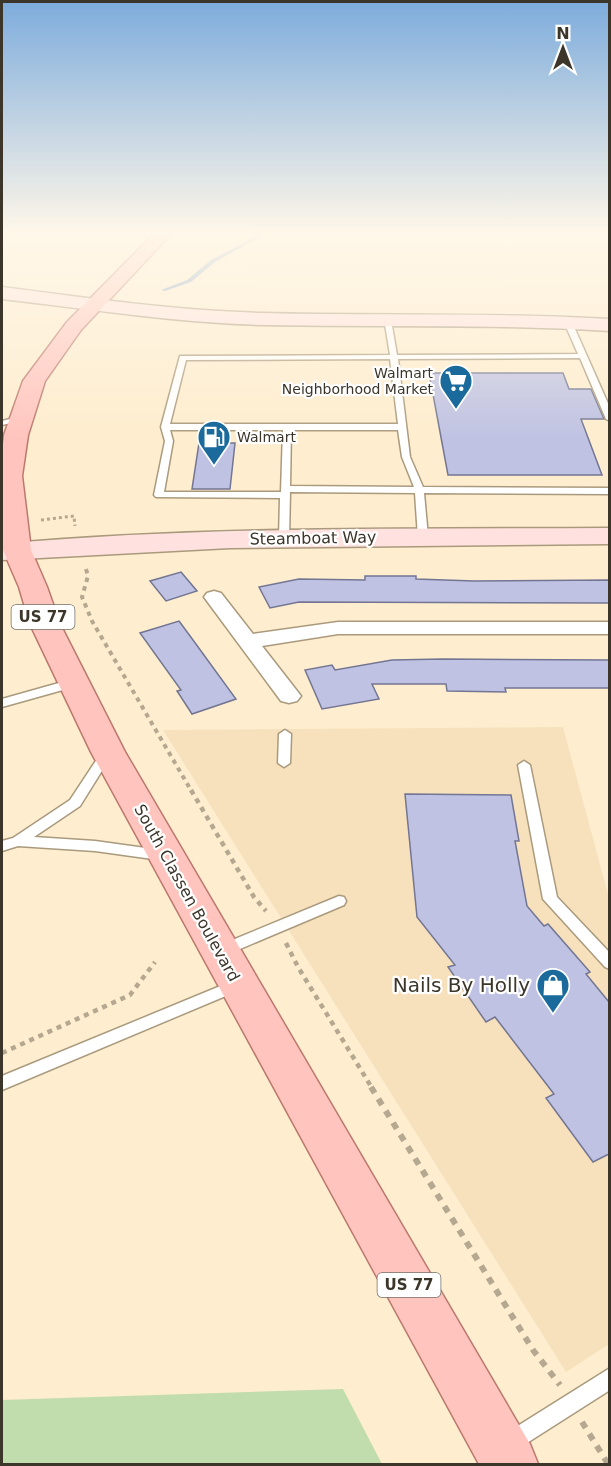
<svg xmlns="http://www.w3.org/2000/svg" width="611" height="1466" font-family="'DejaVu Sans',sans-serif">
  <rect width="100%" height="100%" fill="#feedce"/>
  <path fill="#f6e1bc" d="M563,727L609,898V1344L566,1372L163,730Z"/>
  <path fill="#c1ddad" d="M343,1389L382,1464H2V1400Z"/>
  <g fill="none" stroke-linecap="round" stroke-linejoin="round">
    <path fill="#7ea1cb" fill-rule="evenodd" d="M259,235H263L215,262L191,282L165,291L161,290L187,280L211,260Z"/>
  </g>
  <g fill="#bfc2e2" stroke="#737693" stroke-width="1.5">
    <path d="M429,373H563L569,389H591L604,419H581L602,475H448Z"/>
    <path d="M199,443H235L230,489H192Z"/>
    <path d="M181,572L197,591L166,601L150,581Z"/>
    <path d="M365,576H416V579L474,581L609,580V603L299,602L270,608L259,587L299,579L365,580Z"/>
    <path d="M179,621L193,640L236,699L192,714L177,691L181,690L140,633Z"/>
    <path d="M443,659L609,660V688H505L506,692L447,691L446,684H372L379,699L322,709L305,670L332,665L335,670L392,660Z"/>
    <path d="M405,794L511,795L519,841H515L527,906L544,926L548,924L590,972L586,974L609,1002V1154L593,1162L546,1098L554,1094L495,1017L486,1022L448,967L455,965L417,917Z"/>
  </g>
  <g fill="none" stroke-linecap="round" stroke-linejoin="round">
    <g stroke="#aa9a7d" stroke-width="3">
      <g id="lane">
        <path d="M384,318L391,320L397,355L578,354L564,322L571,320L610,408V421L606,419L580,358L398,359L410,457L423,487L610,488V494L424,493L428,537L423,540L418,537L415,493L290,492L289,538L284,541L279,538L280,498L156,497L154,495L165,441L161,427L180,356L390,355ZM390,359L398,424H170L186,360ZM170,430H283L281,492H164L173,441ZM291,430H398L402,457L414,487L290,486Z"/>
        <path d="M22,416L26,418L25,420L2,425V421Z"/>
        <path d="M73,679L79,683L77,686L2,707V699Z"/>
        <path d="M285,730L291,734L290,763L284,767L278,763L279,734Z"/>
        <path d="M107,749L113,753L80,806L34,837L95,841L160,850L165,851L167,855L165,859L160,860L95,851L18,846L2,851V841L13,838L70,800L103,750Z"/>
        <path d="M524,761L530,765L557,897L610,953V969L605,967L543,899L518,765Z"/>
        <path d="M339,896L344,897L346,901L344,905L228,954L223,956L218,954L216,950L218,946Z"/>
        <path d="M235,980L240,982L242,986L240,990L2,1090V1076Z"/>
        <path d="M610,1368V1390L519,1448L512,1451L505,1448L502,1441L505,1434Z"/>
      </g>
    </g>
    <g stroke="#aa9a7d" stroke-width="3">
      <path id="street" d="M214,591L221,593L253,634L338,622H610V634H338L262,646L301,696L297,701L289,703L281,701L204,597L207,593Z"/>
    </g>
    <g stroke="#aa9a7d" stroke-width="3">
      <g id="secondary">
        <path d="M2,287C89,298 177,311 264,313C379,316 494,312 610,319V331C494,324 379,327 264,325C177,323 89,309 2,299Z"/>
        <path d="M610,528V544L230,548L2,560V544C203,526 407,529 610,528Z"/>
      </g>
    </g>
    <g stroke="#bb796e" stroke-width="3">
      <path id="primary" d="M153,235H170L81,330L45,381L28,435L22,476L31,550L47,587L60,624L125,752L530,1444L538,1464H479L91,752L30,624L19,587L3,550L2,453L4,435L23,381L67,322Z"/>
    </g>
    <path stroke="#b5a890" stroke-width="3" stroke-dasharray="3 3" stroke-linecap="butt" d="M41,520L74,516L75,526"/>
    <path stroke="#b5a890" stroke-width="4" stroke-dasharray="4.5 4.5" stroke-linecap="butt" d="M86,569L88,576L82,597L92,621L192,792"/>
    <g stroke="#b5a890" stroke-width="4.5" stroke-dasharray="5 5" stroke-linecap="butt">
      <path d="M191,790L254,897L266,911"/>
      <path d="M286,943L298,967L372,1088"/>
      <path d="M2,1053L130,995L155,962"/>
    </g>
    <g stroke="#b5a890" stroke-width="6" stroke-dasharray="7 7" stroke-linecap="butt">
      <path d="M371,1087L533,1350L560,1385"/>
      <path d="M582,1422L608,1464"/>
    </g>
    <use href="#lane" fill="#fff" fill-rule="evenodd"/>
    <use href="#street" fill="#fff" fill-rule="evenodd"/>
    <use href="#secondary" fill="#ffe2df" fill-rule="evenodd"/>
    <use href="#primary" fill="#ffc4be" fill-rule="evenodd"/>
  </g>
  <linearGradient id="sky" x2="0" y2="1"><stop stop-color="#7dacdc"/><stop offset="0.53" stop-color="#fff7e9"/><stop offset="1" stop-color="#fff7e9" stop-opacity="0"/></linearGradient>
  <rect width="611" height="440" fill="url(#sky)"/>
  <defs>
    <g id="supermarket-pin" transform="scale(1.725)"><path d="M0 17L-7.5 6A9.5 9.5 0 1 1 7.5 6Z" fill="#1a6a9c" stroke="#fff"/><path d="M-6-5.5h2.5l.6 2H6L4.5 2H-2.5L-4.4-4H-6ZM-1.5 3.2a1.3 1.3 0 1 0 .1 0ZM3 3.2a1.3 1.3 0 1 0 .1 0Z" fill="#fff"/></g>
    <g id="fuel-pin" transform="scale(1.725)"><path d="M0 17L-7.5 6A9.5 9.5 0 1 1 7.5 6Z" fill="#1a6a9c" stroke="#fff"/><path d="M-5.5-6h7V0h2V4h1.3V-2.5L3-4.5l.8-.8L6-3V5H2.5V1h-1V6h-7ZM-4.2-4.7v3.2H.2V-4.7Z" fill="#fff"/></g>
    <g id="shop-pin" transform="scale(1.725)"><path d="M0 17L-7.5 6A9.5 9.5 0 1 1 7.5 6Z" fill="#1a6a9c" stroke="#fff"/><path d="M-5-2.5h2.3a2.7 3.5 0 0 1 5.4 0H5L5.5 6h-11ZM-1.5-2.5h3a1.5 2.3 0 0 0-3 0Z" fill="#fff"/></g>
  </defs>
  <g fill-rule="evenodd">
    <use href="#supermarket-pin" x="456" y="381"/>
    <use href="#fuel-pin" x="214" y="437"/>
    <use href="#shop-pin" x="553" y="985"/>
  </g>
  <g text-anchor="middle" dominant-baseline="central" stroke-width="4.5" stroke-linejoin="round" paint-order="stroke">
    <g font-size="14" fill="#3c362a" stroke="#fff" text-anchor="end">
      <text x="433" y="373">Walmart<tspan x="433" dy="16">Neighborhood Market</tspan></text>
      <text x="237" y="437" text-anchor="start">Walmart</text>
    </g>
    <g fill="#fff" stroke="#76726a" stroke-width="1.5">
      <rect x="11.5" y="605" width="63" height="24" rx="4.5"/>
      <rect x="377.5" y="1273" width="63" height="24" rx="4.5"/>
    </g>
    <g font-size="15" font-weight="bold" fill="#3c362a">
      <text x="43" y="617">US 77</text>
      <text x="409" y="1285">US 77</text>
    </g>
    <g font-size="16" fill="#3c362a" stroke="#fff">
      <text transform="translate(313 538) rotate(-1)">Steamboat Way</text>
      <text transform="translate(187 893) rotate(61)">South Classen Boulevard</text>
    </g>
    <g font-size="20" fill="#3c362a" stroke="#fff" text-anchor="end">
      <text x="530" y="985">Nails By Holly</text>
    </g>
  </g>
  <rect width="611" height="1466" fill="none" stroke="#3c362a" stroke-width="6"/>
  <g transform="translate(563 48)" stroke="#ffffff" stroke-width="4.5" paint-order="stroke">
  <path d="M0-4.5L10 22L0 15L-10 22Z" fill="#3c362a"/>
  <text y="-9" font-size="16" font-weight="bold" text-anchor="middle" fill="#3c362a">N</text>
  </g>
</svg>
